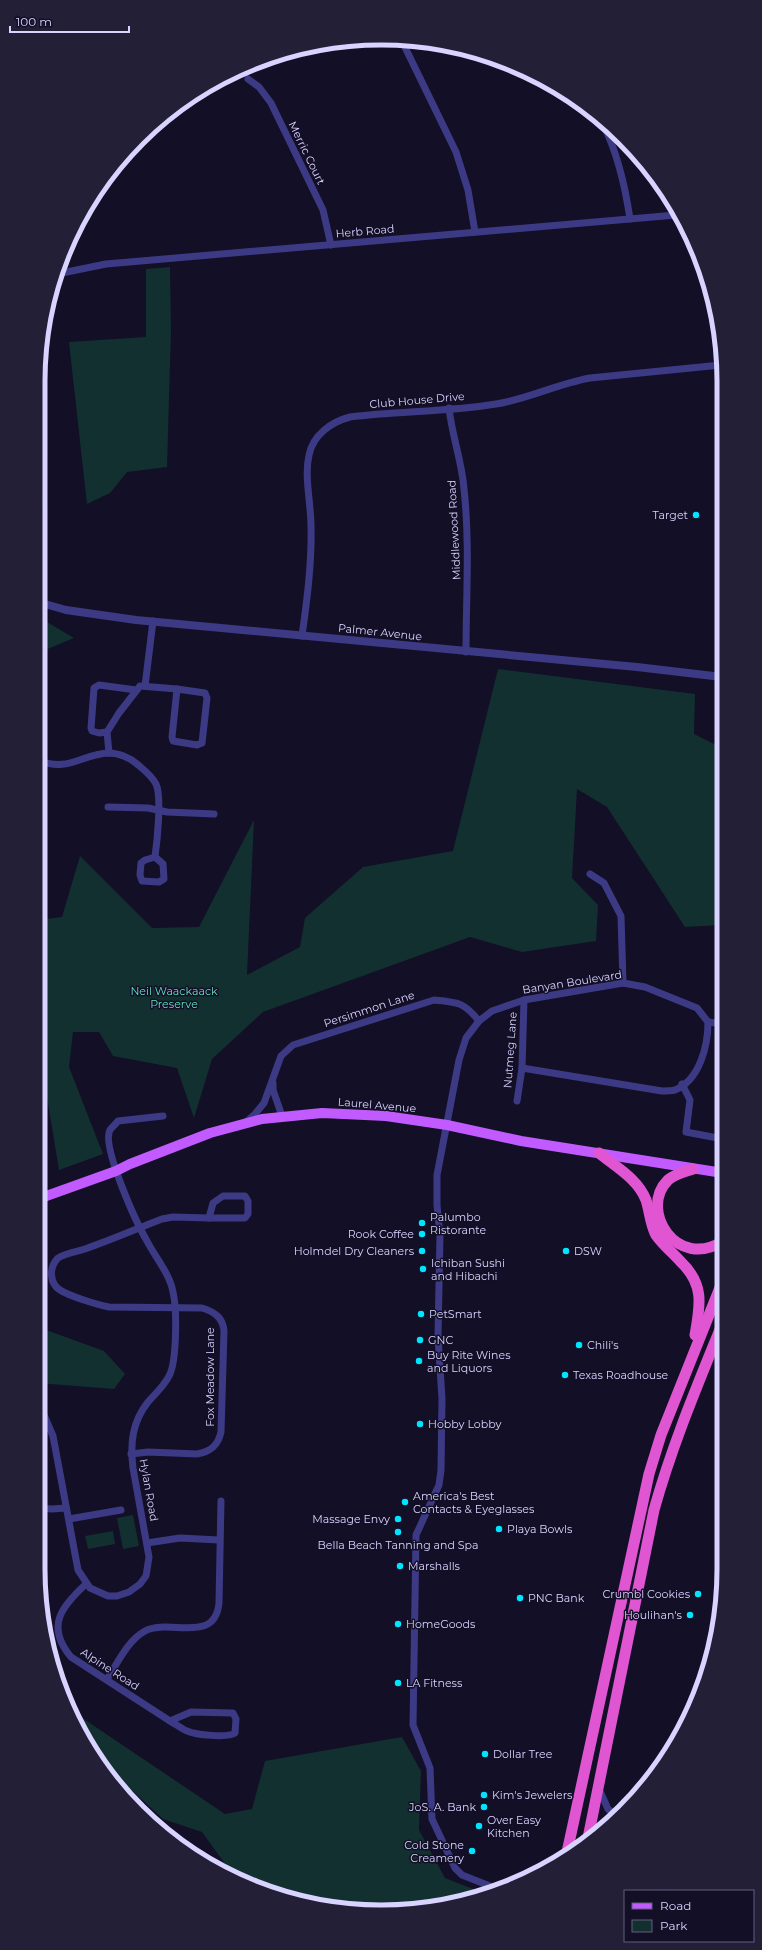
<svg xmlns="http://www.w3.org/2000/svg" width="762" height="1950" font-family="Montserrat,sans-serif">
  <rect width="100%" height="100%" fill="#130f26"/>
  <g fill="#12302f">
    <path d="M170,267L171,331L167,467L127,472L110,493L87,504L69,342L146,337V269Z"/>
    <path d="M38,618L42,619L74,638L38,653Z"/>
    <path d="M498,669L695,694L694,734L722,748V925L685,927L607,807L577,789L572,878L598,905L596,941L522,952L470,937L263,1012L212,1059L194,1118L177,1068L113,1056L99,1032H73L69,1067L103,1154L59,1170L42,1067L38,1066V920L62,917L80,856L152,928L199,927L254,820L247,975L300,947L305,918L363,867L453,851Z"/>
    <path d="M38,1327L104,1351L125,1374L114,1389L38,1383Z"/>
    <path d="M133,1515L139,1546L123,1549L117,1518Z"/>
    <path d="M113,1531L115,1544L88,1549L85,1536Z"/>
    <path d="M69,1709L225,1814L252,1809L265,1761L402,1737L421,1771L419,1830L445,1878L486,1894L448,1905L336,1909L271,1894L250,1884L231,1872L202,1832L163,1819L98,1759L84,1740Z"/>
  </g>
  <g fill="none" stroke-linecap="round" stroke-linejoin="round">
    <g stroke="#3d3a85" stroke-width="7">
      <path d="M401,39L456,152L468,190L475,232"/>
      <path d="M248,79L259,87L271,103L323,210L331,245"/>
      <path d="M603,124C618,154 625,185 630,219"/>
      <path d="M57,274L106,264L676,215"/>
      <path d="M449,408C452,436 462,462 464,489C470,543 466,598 466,652"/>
      <path d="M302,636C307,600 312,562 311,526C311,503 304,477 309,455C313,435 331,422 350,417C398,411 448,412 496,404C528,399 557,384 590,378L721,365"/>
      <path d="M145,686L153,621"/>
      <path d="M177,689L205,693L207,698L202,743L197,745L173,741L172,737Z"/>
      <path d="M107,732L99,733L92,731L91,728L94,688L99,685L136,690"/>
      <path d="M109,753L107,732L119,713L140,686L177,689"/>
      <path d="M38,760C68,773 81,754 109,753C119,753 130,758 137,764C144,770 152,776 156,784C162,797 157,842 155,857"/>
      <path d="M108,807L148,808L167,812L214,814"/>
      <path d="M155,857L163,864L164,879L159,882L142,881L140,875L141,863L145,860Z"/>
      <path d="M590,874L604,883L621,916L623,983"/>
      <path d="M708,1022L723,1024"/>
      <path d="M273,1083V1090L282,1116"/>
      <path d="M682,1084L690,1100L686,1132L723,1139"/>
      <path d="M517,1101L522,1068L524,1000"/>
      <path d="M246,1122L255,1114L264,1103L281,1056L293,1045L434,1000C457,1002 464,1002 479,1021"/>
      <path d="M223,1196H245L248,1201V1214L245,1218H209L213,1203Z"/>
      <path d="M38,1401L53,1436L78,1570L90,1588L108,1596H117L129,1592L140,1584L146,1576L149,1557L133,1468C130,1444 132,1422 148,1402C155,1394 164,1386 169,1376C177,1362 177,1308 173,1292C170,1274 155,1257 147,1241C137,1224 101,1146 110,1130C112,1127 116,1124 118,1121L163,1116"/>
      <path d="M131,1454L148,1452L197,1454C210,1452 218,1446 221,1432L224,1331C223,1318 215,1312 202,1308L109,1307C98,1305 69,1296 60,1290C49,1283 49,1267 58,1258C65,1253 76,1252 85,1249C111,1240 136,1229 162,1219L173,1217L209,1218"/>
      <path d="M38,1508L52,1509L66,1508"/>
      <path d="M69,1519L121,1510"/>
      <path d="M147,1543L180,1538L219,1540"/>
      <path d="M86,1584C62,1606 45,1626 71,1657L170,1721"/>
      <path d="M107,1679C118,1663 127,1641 145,1631C169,1618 215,1645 219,1603L221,1501"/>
      <path d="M191,1712L233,1713L236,1719L235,1733C228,1738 196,1735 187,1731C181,1729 176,1724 170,1721Z"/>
      <path d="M599,1789L608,1809L614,1814"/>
      <path d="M500,1890L462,1875L455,1868L432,1819L430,1768L413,1725L416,1535L439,1485L441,1470L442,1399L438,1336L440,1236L437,1205V1175L459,1060L466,1038L479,1021L492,1011L524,1000L623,983L645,987L697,1008L708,1022C708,1045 700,1080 675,1090C671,1091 666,1091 662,1091L522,1068"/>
    </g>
    <path stroke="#3d3a85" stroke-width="8" d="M38,602L66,610L136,620L637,667L722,677"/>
    <path stroke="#c25bff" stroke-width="10" d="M38,1199L116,1171L130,1164L210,1133L262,1119L322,1113L386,1116L447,1125L521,1141L723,1173"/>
    <g stroke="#e055d1" stroke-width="11">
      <path d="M599,1153C616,1167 638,1179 646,1200C650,1212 650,1224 656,1235C663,1245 673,1253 681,1262C705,1285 700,1306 695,1335"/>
      <path d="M693,1169C684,1172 675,1174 668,1180C638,1210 677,1271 723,1241"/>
      <path d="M588,1838L654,1510C672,1445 698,1384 723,1322"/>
      <path d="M566,1857L649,1474L661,1435L723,1280"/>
    </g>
  </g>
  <g fill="#00e5ff" stroke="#130f26" stroke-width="1.5">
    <circle cx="696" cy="515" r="4"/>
    <circle cx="422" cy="1223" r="4"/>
    <circle cx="422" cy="1234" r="4"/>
    <circle cx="422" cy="1251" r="4"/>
    <circle cx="566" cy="1251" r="4"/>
    <circle cx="423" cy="1269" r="4"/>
    <circle cx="421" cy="1314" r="4"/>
    <circle cx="420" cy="1340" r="4"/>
    <circle cx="579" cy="1345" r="4"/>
    <circle cx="419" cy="1361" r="4"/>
    <circle cx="565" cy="1375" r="4"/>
    <circle cx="420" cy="1424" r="4"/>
    <circle cx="405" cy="1502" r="4"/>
    <circle cx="398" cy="1519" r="4"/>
    <circle cx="499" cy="1529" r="4"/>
    <circle cx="398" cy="1532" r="4"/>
    <circle cx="400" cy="1566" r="4"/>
    <circle cx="698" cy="1594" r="4"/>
    <circle cx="520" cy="1598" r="4"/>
    <circle cx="690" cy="1615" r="4"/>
    <circle cx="398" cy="1624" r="4"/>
    <circle cx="398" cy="1683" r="4"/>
    <circle cx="485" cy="1754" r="4"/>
    <circle cx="484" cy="1795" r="4"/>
    <circle cx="484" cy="1807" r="4"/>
    <circle cx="479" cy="1826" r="4"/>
    <circle cx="472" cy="1851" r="4"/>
  </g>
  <g text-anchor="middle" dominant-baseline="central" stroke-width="3" stroke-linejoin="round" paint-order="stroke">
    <g font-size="11" fill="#d9d4ff" stroke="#130f26">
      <text transform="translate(307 153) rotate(64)">Merric Court</text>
      <text transform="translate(365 231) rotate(-5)">Herb Road</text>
      <text transform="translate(417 400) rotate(-5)">Club House Drive</text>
      <text transform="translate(454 530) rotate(-93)">Middlewood Road</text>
      <text transform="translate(380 632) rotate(6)">Palmer Avenue</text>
      <text transform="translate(572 982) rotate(-9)">Banyan Boulevard</text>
      <text transform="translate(369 1009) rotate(-18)">Persimmon Lane</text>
      <text transform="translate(510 1050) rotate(-86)">Nutmeg Lane</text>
      <text transform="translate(377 1105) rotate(5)">Laurel Avenue</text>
      <text transform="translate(210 1377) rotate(-90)">Fox Meadow Lane</text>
      <text transform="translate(149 1490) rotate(80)">Hylan Road</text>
      <text transform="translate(110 1669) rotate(33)">Alpine Road</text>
    </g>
    <g font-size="11" fill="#d9d4ff" stroke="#130f26" text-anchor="start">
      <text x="688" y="515" text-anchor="end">Target</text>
      <text x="430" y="1217">Palumbo<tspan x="430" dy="13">Ristorante</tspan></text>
      <text x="414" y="1234" text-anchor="end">Rook Coffee</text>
      <text x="414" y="1251" text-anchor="end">Holmdel Dry Cleaners</text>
      <text x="574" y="1251">DSW</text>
      <text x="431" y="1263">Ichiban Sushi<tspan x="431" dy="13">and Hibachi</tspan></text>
      <text x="429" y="1314">PetSmart</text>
      <text x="428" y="1340">GNC</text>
      <text x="587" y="1345">Chili's</text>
      <text x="427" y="1355">Buy Rite Wines<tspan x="427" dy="13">and Liquors</tspan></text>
      <text x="573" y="1375">Texas Roadhouse</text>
      <text x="428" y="1424">Hobby Lobby</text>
      <text x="413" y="1496">America's Best<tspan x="413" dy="13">Contacts &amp; Eyeglasses</tspan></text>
      <text x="390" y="1519" text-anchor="end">Massage Envy</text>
      <text x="507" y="1529">Playa Bowls</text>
      <text x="398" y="1545" text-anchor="middle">Bella Beach Tanning and Spa</text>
      <text x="408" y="1566">Marshalls</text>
      <text x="690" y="1594" text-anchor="end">Crumbl Cookies</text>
      <text x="528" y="1598">PNC Bank</text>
      <text x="682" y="1615" text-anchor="end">Houlihan's</text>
      <text x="406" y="1624">HomeGoods</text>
      <text x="406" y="1683">LA Fitness</text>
      <text x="493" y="1754">Dollar Tree</text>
      <text x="492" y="1795">Kim's Jewelers</text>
      <text x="476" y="1807" text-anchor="end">JoS. A. Bank</text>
      <text x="487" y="1820">Over Easy<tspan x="487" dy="13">Kitchen</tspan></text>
      <text x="464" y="1845" text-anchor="end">Cold Stone<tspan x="464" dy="13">Creamery</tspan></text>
    </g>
    <g font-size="11" fill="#5fe0c0" stroke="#130f26">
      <text x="174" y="991">Neil Waackaack<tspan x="174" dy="13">Preserve</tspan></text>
    </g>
  </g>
  <path d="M0 0H762V1950H0ZM381 45H381A336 336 0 0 1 717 381V1569A336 336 0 0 1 381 1905H381A336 336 0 0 1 45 1569V381A336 336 0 0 1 381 45Z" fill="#231f37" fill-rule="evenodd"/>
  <path fill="none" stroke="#d9d4ff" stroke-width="5" d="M381 45H381A336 336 0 0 1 717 381V1569A336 336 0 0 1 381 1905H381A336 336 0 0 1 45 1569V381A336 336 0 0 1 381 45Z"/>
  <rect x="624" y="1890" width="130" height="52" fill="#130f26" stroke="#625e7d"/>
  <rect x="632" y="1903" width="20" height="6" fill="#c25bff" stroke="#625e7d"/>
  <text x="660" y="1910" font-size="12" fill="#d9d4ff">Road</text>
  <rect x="632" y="1920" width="20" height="12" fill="#12302f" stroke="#625e7d"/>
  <text x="660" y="1930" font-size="12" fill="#d9d4ff">Park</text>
  <path d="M10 26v6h119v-6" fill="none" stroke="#d9d4ff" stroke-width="2"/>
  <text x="16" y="26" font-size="12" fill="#d9d4ff" stroke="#130f26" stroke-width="3" paint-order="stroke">100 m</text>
</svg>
